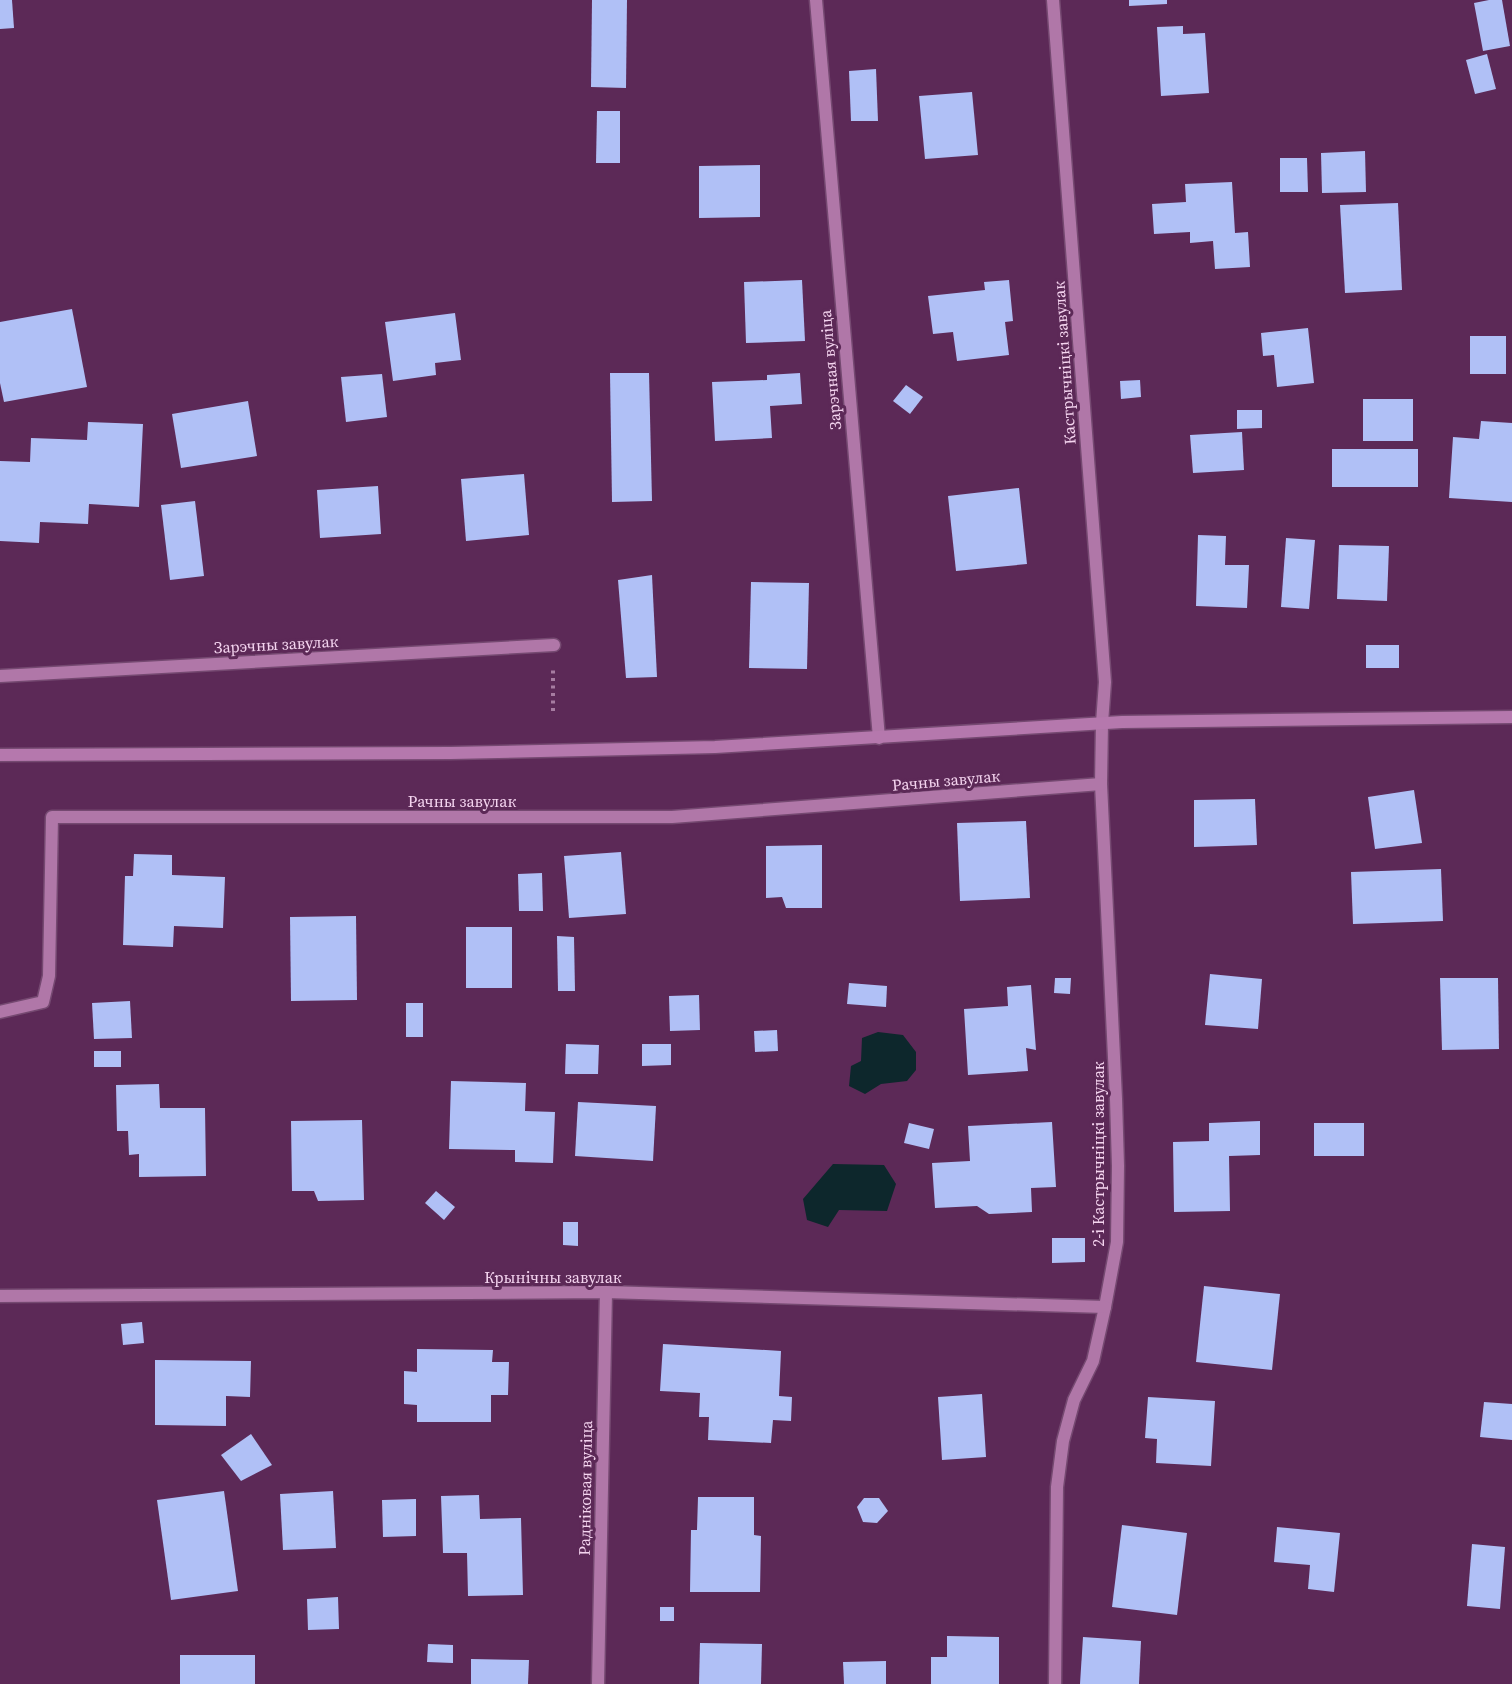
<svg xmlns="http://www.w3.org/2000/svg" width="1512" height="1684" font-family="'Source Serif 4',serif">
  <rect width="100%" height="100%" fill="#5c2957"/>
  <g fill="#0d272c">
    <path d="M878,1032L903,1035L916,1052V1070L907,1081L881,1084L865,1094L849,1086L851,1066L861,1061L862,1038Z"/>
    <path d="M833,1164L884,1165L896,1184L887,1211L839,1210L828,1227L807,1220L803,1199Z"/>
  </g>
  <g fill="#b0c0f6">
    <path d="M0,0H12L14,28L0,29Z"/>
    <path d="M592,0H627L626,88L591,87Z"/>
    <path d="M1129,0H1167V4L1129,6Z"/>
    <path d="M1489,0H1502L1510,46L1483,51L1474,3Z"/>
    <path d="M1183,26V34L1205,33L1209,93L1161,96L1157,27Z"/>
    <path d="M1487,54L1496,89L1475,94L1466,60Z"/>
    <path d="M876,69L878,121H851L849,71Z"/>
    <path d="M972,92L978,155L925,159L919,96Z"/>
    <path d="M597,111H620V163H596Z"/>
    <path d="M1365,151L1366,192L1322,193L1321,153Z"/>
    <path d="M1280,158H1307L1308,192H1280Z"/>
    <path d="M760,165V217L699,218V166Z"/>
    <path d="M1232,182L1235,233L1248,232L1250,267L1215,269L1213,241L1190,243V232L1154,234L1152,204L1186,202L1185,184Z"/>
    <path d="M1398,203L1402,290L1345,293L1340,205Z"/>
    <path d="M802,280L805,341L746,343L744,282Z"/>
    <path d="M1009,280L1013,321L1005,322L1009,355L957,361L953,332L933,334L928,296L985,290L984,282Z"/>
    <path d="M72,309L87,387L4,402L0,383V322Z"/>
    <path d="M455,313L461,360L435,363L436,375L393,381L385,322Z"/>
    <path d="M1308,328L1314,383L1277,387L1274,355L1263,356L1261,333Z"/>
    <rect x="1470" y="336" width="36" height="38"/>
    <path d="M610,373H649L652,501L612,502Z"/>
    <path d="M800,373L802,404L770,406L772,438L715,441L712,382L767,380V375Z"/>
    <path d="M382,374L387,417L346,422L341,377Z"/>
    <path d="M1140,380L1141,397L1121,399L1120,381Z"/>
    <path d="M906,385L923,397L910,414L893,401Z"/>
    <rect x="1363" y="399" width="50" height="42"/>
    <path d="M248,401L257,456L181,468L172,414Z"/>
    <path d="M1237,410H1262V428L1237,429Z"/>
    <path d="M1481,421L1512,423V502L1449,498L1453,437L1479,439Z"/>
    <path d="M88,422L143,424L139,507L89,504L88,524L40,522L39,543L0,541V461L30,462L31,438L87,440Z"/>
    <path d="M1242,432L1244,470L1193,473L1190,435Z"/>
    <rect x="1332" y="449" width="86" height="38"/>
    <path d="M524,474L529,535L466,541L461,479Z"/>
    <path d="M378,486L381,534L320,538L317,490Z"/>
    <path d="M1019,488L1027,564L956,571L948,496Z"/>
    <path d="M195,501L204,576L170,580L161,505Z"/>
    <path d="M1198,535L1226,536L1225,565H1249L1247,608L1196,606Z"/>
    <path d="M1286,538L1315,540L1309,609L1281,607Z"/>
    <path d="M1339,545L1389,546L1387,601L1337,599Z"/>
    <path d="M652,575L657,677L626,678L618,580Z"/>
    <path d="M751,582L809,583L807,669L749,668Z"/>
    <rect x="1366" y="645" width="33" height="23"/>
    <path d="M1414,790L1422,843L1375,849L1368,797Z"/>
    <path d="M1255,799L1257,845L1194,847V800Z"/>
    <path d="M1026,821L1030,898L960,901L957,823Z"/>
    <path d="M822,845V908H786L782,897L766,898V846Z"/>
    <path d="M621,852L626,914L569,918L564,856Z"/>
    <path d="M134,854L172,855V875L225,877L223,928L174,926L173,947L123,945L125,876H133Z"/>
    <path d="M1441,869L1443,921L1353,924L1351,872Z"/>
    <path d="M542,873L543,911H519L518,874Z"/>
    <path d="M356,916L357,1000L291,1001L290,917Z"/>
    <rect x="466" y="927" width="46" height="61"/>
    <path d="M557,936L574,937L575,991H558Z"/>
    <path d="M1210,974L1262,979L1258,1029L1205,1025Z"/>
    <path d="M1055,978H1071L1070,994L1054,993Z"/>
    <path d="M1440,978H1498L1499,1049L1442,1050Z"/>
    <path d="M849,983L887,986L886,1007L847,1004Z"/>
    <path d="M1031,985L1036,1050L1026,1048L1028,1071L968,1075L964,1009L1008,1006L1007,987Z"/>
    <path d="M699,995L700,1030L670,1031L669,996Z"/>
    <path d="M130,1001L132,1038L94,1039L92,1003Z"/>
    <rect x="406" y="1003" width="17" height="34"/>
    <path d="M777,1030L778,1051L755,1052L754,1031Z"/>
    <path d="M566,1044L599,1045L598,1074H565Z"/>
    <path d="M642,1044H671V1065L642,1066Z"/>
    <rect x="94" y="1051" width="27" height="16"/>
    <path d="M451,1081L526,1083L525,1111L555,1112L553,1163L515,1162V1150L449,1149Z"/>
    <path d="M159,1084L160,1108H205L206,1176L139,1177V1154L129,1155L128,1131H117L116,1085Z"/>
    <path d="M578,1102L656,1106L653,1161L575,1156Z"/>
    <path d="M362,1120L364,1200L318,1201L314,1191H292L291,1121Z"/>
    <path d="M1260,1121V1155L1229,1156L1230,1211L1174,1212L1173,1142L1209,1141V1123Z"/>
    <path d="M1052,1122L1056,1187L1031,1188L1032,1212L989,1214L977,1206L935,1208L932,1163L970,1161L968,1126Z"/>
    <path d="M909,1123L934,1129L929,1149L904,1143Z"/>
    <rect x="1314" y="1123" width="50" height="33"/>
    <path d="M436,1191L455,1207L444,1220L425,1203Z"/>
    <path d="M563,1222H578V1246L563,1245Z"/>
    <path d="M1052,1238H1085V1262L1052,1263Z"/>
    <path d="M1204,1286L1280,1294L1272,1370L1196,1362Z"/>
    <path d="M142,1322L144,1343L123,1345L121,1324Z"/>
    <path d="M663,1344L781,1351L779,1396L792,1397L791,1421L773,1420L771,1443L708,1440L709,1417H699L700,1393L660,1391Z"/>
    <path d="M417,1349L493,1350L492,1362H509L508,1395H491V1422H417V1405L404,1404V1371L417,1372Z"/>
    <path d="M155,1360L251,1361L250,1397L226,1396V1426L155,1425Z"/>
    <path d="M982,1394L986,1457L942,1460L938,1397Z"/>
    <path d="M1148,1397L1215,1401L1211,1466L1156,1463L1157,1439L1145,1438Z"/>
    <path d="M1484,1402L1512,1404V1440L1480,1437Z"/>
    <path d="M251,1434L272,1465L241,1481L221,1455Z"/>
    <path d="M224,1491L238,1591L171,1600L157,1500Z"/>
    <path d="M333,1491L336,1548L283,1550L280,1494Z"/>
    <path d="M479,1495L480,1519L521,1518L523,1595L468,1596L467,1553H443L441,1496Z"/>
    <path d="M698,1497H754V1535L761,1536L760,1592H690L691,1530H697Z"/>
    <path d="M864,1498H879L888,1511L877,1523L863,1522L857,1507Z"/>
    <path d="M416,1499V1536L383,1537L382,1500Z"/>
    <path d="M1122,1525L1187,1533L1177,1615L1112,1607Z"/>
    <path d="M1277,1527L1340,1533L1334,1592L1308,1589L1310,1565L1274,1562Z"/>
    <path d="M1472,1544L1505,1547L1500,1609L1467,1606Z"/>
    <path d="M338,1597L339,1629L308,1630L307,1599Z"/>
    <rect x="660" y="1607" width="14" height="14"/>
    <path d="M947,1636L999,1637V1684H931V1657H947Z"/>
    <path d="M1083,1637L1141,1641L1139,1684H1080Z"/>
    <path d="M700,1643L762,1644L761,1684H699Z"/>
    <path d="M428,1644L453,1645V1663L427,1662Z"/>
    <rect x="180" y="1655" width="75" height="29"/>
    <path d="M471,1659L529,1660L528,1684H471Z"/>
    <path d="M886,1661V1684H844L843,1662Z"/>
  </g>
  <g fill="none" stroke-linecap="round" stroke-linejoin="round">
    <g stroke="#754971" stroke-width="15">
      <g id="minor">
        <path d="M816,0L879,738"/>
        <path d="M1053,0L1105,682L1102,723L1101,784L1116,1099L1118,1166L1117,1242L1105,1307L1093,1361L1074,1400L1063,1441L1057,1487L1055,1684"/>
        <path d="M0,676L554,645"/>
        <path d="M0,1012L43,1002L49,976L52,817H672L1101,784"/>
        <path d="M0,1296L606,1292L1105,1307"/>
        <path d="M598,1684L606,1292"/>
      </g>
    </g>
    <g stroke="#754971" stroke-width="15">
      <path id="secondary" d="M0,755L451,753L715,747L1122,722L1512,717"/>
    </g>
    <path stroke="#a67ca1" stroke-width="4" stroke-dasharray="3 4.5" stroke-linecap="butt" d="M553,711V666"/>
    <use href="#minor" stroke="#b077a8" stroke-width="12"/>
    <use href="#secondary" stroke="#b578ad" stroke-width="12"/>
  </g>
  <g text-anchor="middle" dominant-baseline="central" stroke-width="6" stroke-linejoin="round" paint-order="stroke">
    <g font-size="16" fill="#f4d4ef" stroke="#5c2957">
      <text transform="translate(1064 363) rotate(-94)">Кастрычніцкі завулак</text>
      <text transform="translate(830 370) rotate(-95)">Зарэчная вуліца</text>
      <text transform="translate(276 644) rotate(-3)">Зарэчны завулак</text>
      <text transform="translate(946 780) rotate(-5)">Рачны завулак</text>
      <text x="462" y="801">Рачны завулак</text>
      <text transform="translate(1098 1154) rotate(-90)">2-і Кастрычніцкі завулак</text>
      <text x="553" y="1277">Крынічны завулак</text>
      <text transform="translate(585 1488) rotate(-89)">Радніковая вуліца</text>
    </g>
  </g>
</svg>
